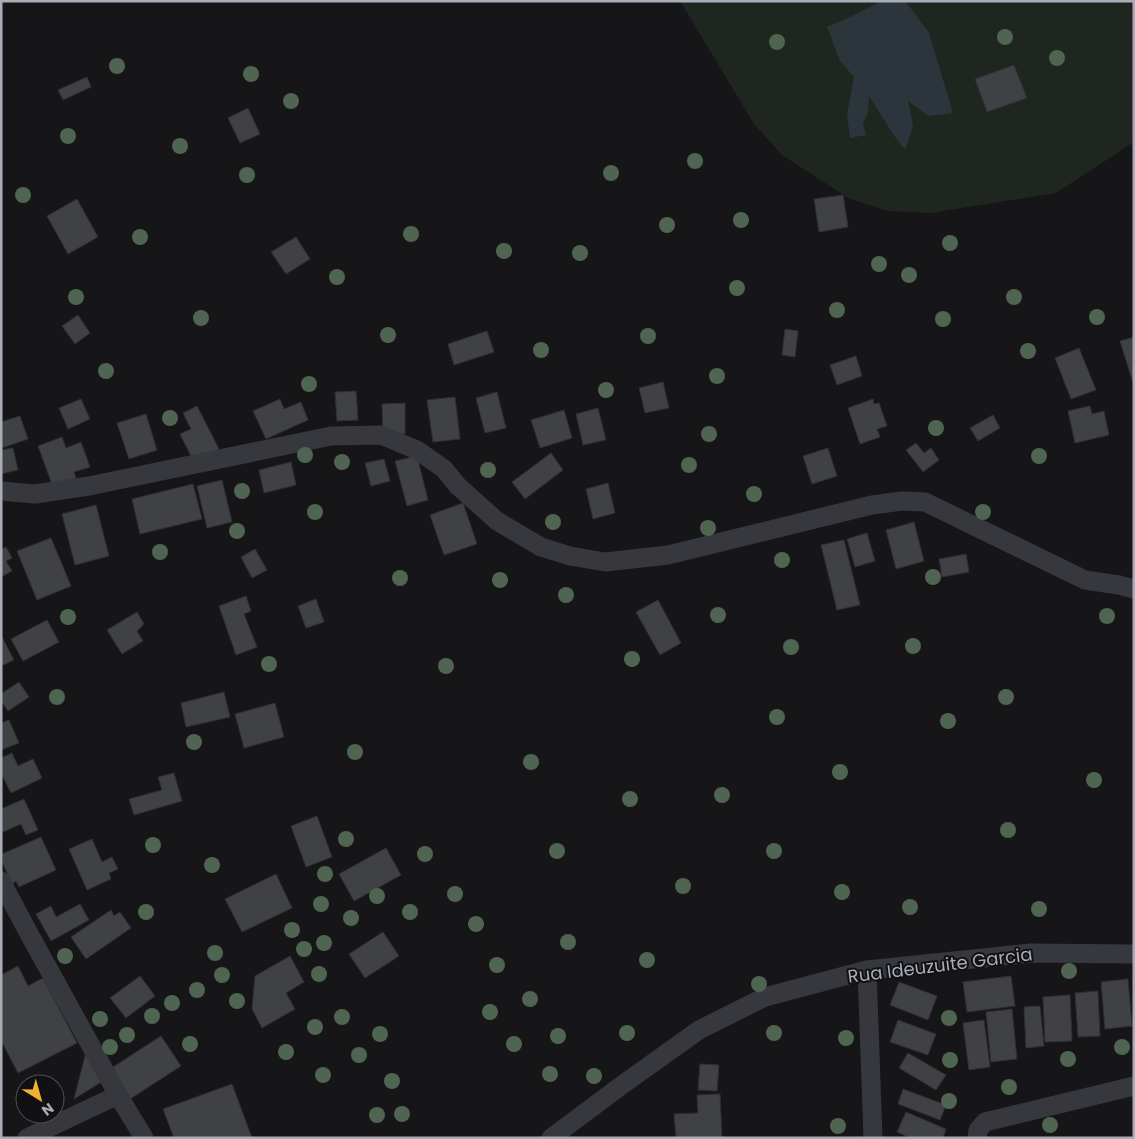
<svg xmlns="http://www.w3.org/2000/svg" width="1135" height="1139" font-family="Poppins,sans-serif">
  <rect width="100%" height="100%" fill="#161618"/>
  <path fill="#1e261f" d="M680,1H1134V142L1056,193L931,213L888,211L850,199L782,155L754,124Z"/>
  <path fill="#2c353c" d="M880,2H906L929,33L953,113L928,116L908,101L913,126L905,150L893,134L869,96L868,112L863,124L866,135L850,138L847,114L854,77L840,61L827,27L850,17Z"/>
  <g fill="#404145" stroke="#303034">
    <path d="M1014,65L1027,98L987,112L975,79Z"/>
    <path d="M87,77L91,87L63,100L58,90Z"/>
    <path d="M248,108L260,134L240,143L228,118Z"/>
    <path d="M843,195L848,227L819,232L814,199Z"/>
    <path d="M77,199L98,237L68,254L47,216Z"/>
    <path d="M296,237L310,259L286,274L271,252Z"/>
    <path d="M78,315L90,333L75,344L62,326Z"/>
    <path d="M785,329L798,331L795,357L782,355Z"/>
    <path d="M487,331L494,352L454,365L448,344Z"/>
    <path d="M1134,337V386L1120,341Z"/>
    <path d="M1079,348L1096,390L1071,399L1055,358Z"/>
    <path d="M856,356L862,376L837,385L830,365Z"/>
    <path d="M663,382L669,408L645,413L639,388Z"/>
    <path d="M356,391L358,420L337,421L335,392Z"/>
    <path d="M497,392L506,428L485,433L476,398Z"/>
    <path d="M455,397L460,439L433,442L427,400Z"/>
    <path d="M81,399L90,419L68,429L59,408Z"/>
    <path d="M280,399L284,409L301,402L308,420L266,439L253,411Z"/>
    <path d="M873,399L874,404L879,403L887,426L877,429L880,437L860,444L848,408Z"/>
    <path d="M405,403V434H383L382,404Z"/>
    <path d="M197,406L219,449L194,462L180,434L191,429L183,413Z"/>
    <path d="M1090,406L1092,414L1104,411L1109,435L1075,443L1068,411Z"/>
    <path d="M598,408L606,440L583,445L576,414Z"/>
    <path d="M564,410L572,438L540,448L531,420Z"/>
    <path d="M146,414L157,450L129,459L117,423Z"/>
    <path d="M993,415L1000,428L978,441L970,428Z"/>
    <path d="M20,416L28,439L2,448L1,422Z"/>
    <path d="M62,437L66,448L81,442L90,467L74,472L76,478L53,487L38,446Z"/>
    <path d="M916,443L924,453L931,448L939,460L923,472L906,450Z"/>
    <path d="M13,448L18,470L1,474V450Z"/>
    <path d="M828,448L837,476L812,484L803,456Z"/>
    <path d="M551,453L563,470L525,499L512,482Z"/>
    <path d="M417,456L428,500L407,506L395,461Z"/>
    <path d="M384,459L390,481L371,486L365,463Z"/>
    <path d="M291,462L296,485L264,493L259,470Z"/>
    <path d="M222,480L232,522L207,528L197,486Z"/>
    <path d="M608,483L615,513L593,519L586,489Z"/>
    <path d="M193,484L202,519L140,534L132,499Z"/>
    <path d="M463,503L477,544L444,555L430,515Z"/>
    <path d="M96,505L109,556L75,565L62,514Z"/>
    <path d="M914,522L924,561L896,569L886,530Z"/>
    <path d="M867,533L875,561L855,567L847,539Z"/>
    <path d="M51,538L71,586L37,600L17,551Z"/>
    <path d="M844,540L860,605L837,610L821,545Z"/>
    <path d="M1,547L2,549L6,547L12,558L6,561L12,571L1,577Z"/>
    <path d="M255,549L267,570L252,578L241,557Z"/>
    <path d="M966,554L969,572L942,577L939,559Z"/>
    <path d="M246,596L251,611L244,614L257,647L236,655L219,606Z"/>
    <path d="M316,599L324,622L306,628L298,606Z"/>
    <path d="M658,600L681,643L660,655L636,612Z"/>
    <path d="M137,612L144,624L137,631L143,641L122,654L107,630Z"/>
    <path d="M47,620L59,642L23,661L11,639Z"/>
    <path d="M1,635L14,660L1,666Z"/>
    <path d="M19,682L29,697L8,711L1,701V694Z"/>
    <path d="M224,692L230,717L186,727L181,703Z"/>
    <path d="M275,703L284,737L244,748L235,714Z"/>
    <path d="M9,720L19,743L1,750V723Z"/>
    <path d="M12,753L18,766L33,759L42,778L11,793L1,773V758Z"/>
    <path d="M174,773L182,801L134,815L129,799L162,790L158,777Z"/>
    <path d="M24,799L38,830L26,835L21,824L3,832L1,828V809Z"/>
    <path d="M317,816L332,857L306,867L291,826Z"/>
    <path d="M41,837L56,870L19,887L16,881L12,884L3,864L2,854Z"/>
    <path d="M92,839L102,862L112,857L118,869L109,873L111,879L87,890L69,849Z"/>
    <path d="M386,848L401,875L354,901L339,874Z"/>
    <path d="M276,874L292,908L242,932L225,899Z"/>
    <path d="M80,904L89,920L51,941L36,914L51,906L56,917Z"/>
    <path d="M111,910L114,916L120,912L131,928L86,959L71,937Z"/>
    <path d="M383,932L399,956L365,978L349,954Z"/>
    <path d="M290,956L304,982L286,993L295,1009L262,1028L252,1009L255,976Z"/>
    <path d="M18,966L28,986L43,978L77,1043L18,1073L1,1040V975Z"/>
    <path d="M140,976L155,996L126,1018L110,998Z"/>
    <path d="M1011,976L1015,1006L967,1012L963,982Z"/>
    <path d="M1128,979L1132,1026L1105,1029L1101,982Z"/>
    <path d="M899,982L937,996L928,1020L890,1005Z"/>
    <path d="M1098,991L1100,1036L1078,1037L1075,993Z"/>
    <path d="M1070,995L1072,1041L1045,1042L1043,997Z"/>
    <path d="M1040,1006L1044,1046L1026,1048L1024,1007Z"/>
    <path d="M1012,1009L1017,1059L991,1062L986,1012Z"/>
    <path d="M898,1020L936,1034L928,1055L890,1042Z"/>
    <path d="M984,1020L990,1067L969,1070L963,1023Z"/>
    <path d="M161,1036L181,1066L130,1099L110,1069Z"/>
    <path d="M86,1052L103,1081L74,1099Z"/>
    <path d="M908,1053L946,1075L936,1090L899,1068Z"/>
    <path d="M700,1064L719,1065L717,1091L698,1090Z"/>
    <path d="M232,1084L252,1138H174L163,1109Z"/>
    <path d="M903,1089L946,1105L940,1120L898,1104Z"/>
    <path d="M720,1094L722,1138H676L674,1114L698,1113L697,1095Z"/>
    <path d="M906,1112L946,1129L943,1138H910L897,1132Z"/>
  </g>
  <g fill="none" stroke-linecap="round" stroke-linejoin="round">
    <g stroke="#37383d" stroke-width="19">
      <path d="M1,491L35,494L89,486L331,436L381,435L417,450L444,469L458,486L497,521L541,547L570,556L605,562L668,555L872,505L902,501L925,502L1085,580L1119,585L1134,589"/>
      <path d="M1,881L27,930L118,1095L144,1138"/>
      <path d="M867,970L873,1138"/>
      <path d="M27,1138L118,1095"/>
      <path d="M551,1138L622,1085L699,1030L765,997L867,970L1031,953L1134,954"/>
      <path d="M977,1138L978,1130L985,1122L1134,1086"/>
    </g>
  </g>
  <g fill="#506452">
    <circle cx="1005" cy="37" r="8"/>
    <circle cx="777" cy="42" r="8"/>
    <circle cx="1057" cy="58" r="8"/>
    <circle cx="117" cy="66" r="8"/>
    <circle cx="251" cy="74" r="8"/>
    <circle cx="291" cy="101" r="8"/>
    <circle cx="68" cy="136" r="8"/>
    <circle cx="180" cy="146" r="8"/>
    <circle cx="695" cy="161" r="8"/>
    <circle cx="611" cy="173" r="8"/>
    <circle cx="247" cy="175" r="8"/>
    <circle cx="23" cy="195" r="8"/>
    <circle cx="741" cy="220" r="8"/>
    <circle cx="667" cy="225" r="8"/>
    <circle cx="411" cy="234" r="8"/>
    <circle cx="140" cy="237" r="8"/>
    <circle cx="950" cy="243" r="8"/>
    <circle cx="504" cy="251" r="8"/>
    <circle cx="580" cy="253" r="8"/>
    <circle cx="879" cy="264" r="8"/>
    <circle cx="909" cy="275" r="8"/>
    <circle cx="337" cy="277" r="8"/>
    <circle cx="737" cy="288" r="8"/>
    <circle cx="76" cy="297" r="8"/>
    <circle cx="1014" cy="297" r="8"/>
    <circle cx="837" cy="310" r="8"/>
    <circle cx="1097" cy="317" r="8"/>
    <circle cx="201" cy="318" r="8"/>
    <circle cx="943" cy="319" r="8"/>
    <circle cx="388" cy="335" r="8"/>
    <circle cx="648" cy="336" r="8"/>
    <circle cx="541" cy="350" r="8"/>
    <circle cx="1028" cy="351" r="8"/>
    <circle cx="106" cy="371" r="8"/>
    <circle cx="717" cy="376" r="8"/>
    <circle cx="309" cy="384" r="8"/>
    <circle cx="606" cy="390" r="8"/>
    <circle cx="170" cy="418" r="8"/>
    <circle cx="936" cy="428" r="8"/>
    <circle cx="709" cy="434" r="8"/>
    <circle cx="305" cy="455" r="8"/>
    <circle cx="1039" cy="456" r="8"/>
    <circle cx="342" cy="462" r="8"/>
    <circle cx="689" cy="465" r="8"/>
    <circle cx="488" cy="470" r="8"/>
    <circle cx="242" cy="491" r="8"/>
    <circle cx="754" cy="494" r="8"/>
    <circle cx="315" cy="512" r="8"/>
    <circle cx="983" cy="512" r="8"/>
    <circle cx="553" cy="522" r="8"/>
    <circle cx="708" cy="528" r="8"/>
    <circle cx="237" cy="531" r="8"/>
    <circle cx="160" cy="552" r="8"/>
    <circle cx="782" cy="560" r="8"/>
    <circle cx="933" cy="577" r="8"/>
    <circle cx="400" cy="578" r="8"/>
    <circle cx="500" cy="580" r="8"/>
    <circle cx="566" cy="595" r="8"/>
    <circle cx="718" cy="615" r="8"/>
    <circle cx="1107" cy="616" r="8"/>
    <circle cx="68" cy="617" r="8"/>
    <circle cx="913" cy="646" r="8"/>
    <circle cx="791" cy="647" r="8"/>
    <circle cx="632" cy="659" r="8"/>
    <circle cx="269" cy="664" r="8"/>
    <circle cx="446" cy="666" r="8"/>
    <circle cx="57" cy="697" r="8"/>
    <circle cx="1006" cy="697" r="8"/>
    <circle cx="777" cy="717" r="8"/>
    <circle cx="948" cy="721" r="8"/>
    <circle cx="194" cy="742" r="8"/>
    <circle cx="355" cy="752" r="8"/>
    <circle cx="531" cy="762" r="8"/>
    <circle cx="840" cy="772" r="8"/>
    <circle cx="1094" cy="780" r="8"/>
    <circle cx="722" cy="795" r="8"/>
    <circle cx="630" cy="799" r="8"/>
    <circle cx="1008" cy="830" r="8"/>
    <circle cx="346" cy="839" r="8"/>
    <circle cx="153" cy="845" r="8"/>
    <circle cx="557" cy="851" r="8"/>
    <circle cx="774" cy="851" r="8"/>
    <circle cx="425" cy="854" r="8"/>
    <circle cx="212" cy="865" r="8"/>
    <circle cx="325" cy="874" r="8"/>
    <circle cx="683" cy="886" r="8"/>
    <circle cx="842" cy="892" r="8"/>
    <circle cx="455" cy="894" r="8"/>
    <circle cx="377" cy="896" r="8"/>
    <circle cx="321" cy="904" r="8"/>
    <circle cx="910" cy="907" r="8"/>
    <circle cx="1039" cy="909" r="8"/>
    <circle cx="146" cy="912" r="8"/>
    <circle cx="410" cy="912" r="8"/>
    <circle cx="351" cy="918" r="8"/>
    <circle cx="476" cy="924" r="8"/>
    <circle cx="292" cy="930" r="8"/>
    <circle cx="568" cy="942" r="8"/>
    <circle cx="324" cy="943" r="8"/>
    <circle cx="304" cy="949" r="8"/>
    <circle cx="215" cy="953" r="8"/>
    <circle cx="65" cy="956" r="8"/>
    <circle cx="647" cy="960" r="8"/>
    <circle cx="497" cy="965" r="8"/>
    <circle cx="1069" cy="971" r="8"/>
    <circle cx="319" cy="974" r="8"/>
    <circle cx="222" cy="975" r="8"/>
    <circle cx="759" cy="984" r="8"/>
    <circle cx="197" cy="990" r="8"/>
    <circle cx="530" cy="999" r="8"/>
    <circle cx="237" cy="1001" r="8"/>
    <circle cx="172" cy="1003" r="8"/>
    <circle cx="490" cy="1012" r="8"/>
    <circle cx="152" cy="1016" r="8"/>
    <circle cx="342" cy="1017" r="8"/>
    <circle cx="949" cy="1018" r="8"/>
    <circle cx="100" cy="1019" r="8"/>
    <circle cx="315" cy="1027" r="8"/>
    <circle cx="627" cy="1033" r="8"/>
    <circle cx="774" cy="1033" r="8"/>
    <circle cx="380" cy="1034" r="8"/>
    <circle cx="127" cy="1035" r="8"/>
    <circle cx="558" cy="1036" r="8"/>
    <circle cx="846" cy="1038" r="8"/>
    <circle cx="190" cy="1044" r="8"/>
    <circle cx="514" cy="1044" r="8"/>
    <circle cx="110" cy="1047" r="8"/>
    <circle cx="1122" cy="1047" r="8"/>
    <circle cx="286" cy="1052" r="8"/>
    <circle cx="359" cy="1055" r="8"/>
    <circle cx="1068" cy="1059" r="8"/>
    <circle cx="950" cy="1060" r="8"/>
    <circle cx="550" cy="1074" r="8"/>
    <circle cx="323" cy="1075" r="8"/>
    <circle cx="594" cy="1076" r="8"/>
    <circle cx="392" cy="1081" r="8"/>
    <circle cx="1009" cy="1087" r="8"/>
    <circle cx="949" cy="1101" r="8"/>
    <circle cx="402" cy="1114" r="8"/>
    <circle cx="377" cy="1115" r="8"/>
    <circle cx="1050" cy="1125" r="8"/>
    <circle cx="838" cy="1126" r="8"/>
  </g>
  <g text-anchor="middle" dominant-baseline="central" stroke-width="4" stroke-linejoin="round" paint-order="stroke">
    <g font-size="18" fill="#a8adb8" stroke="#111113">
      <text transform="translate(940 965) rotate(-7)">Rua Ideuzuite Garcia</text>
    </g>
  </g>
  <rect width="1135" height="1139" fill="none" stroke="#a8adb8" stroke-width="5"/>
  <g transform="translate(40 1099) rotate(143)"><circle r="24" fill="#111113" stroke="#4d4f55"/>
  <path d="M0-4L9 19L0 12L-9 19Z" fill="#f2b134"/>
  <text y="-8" font-size="14" font-weight="bold" text-anchor="middle" fill="#a8adb8">N</text>
  </g>
</svg>
